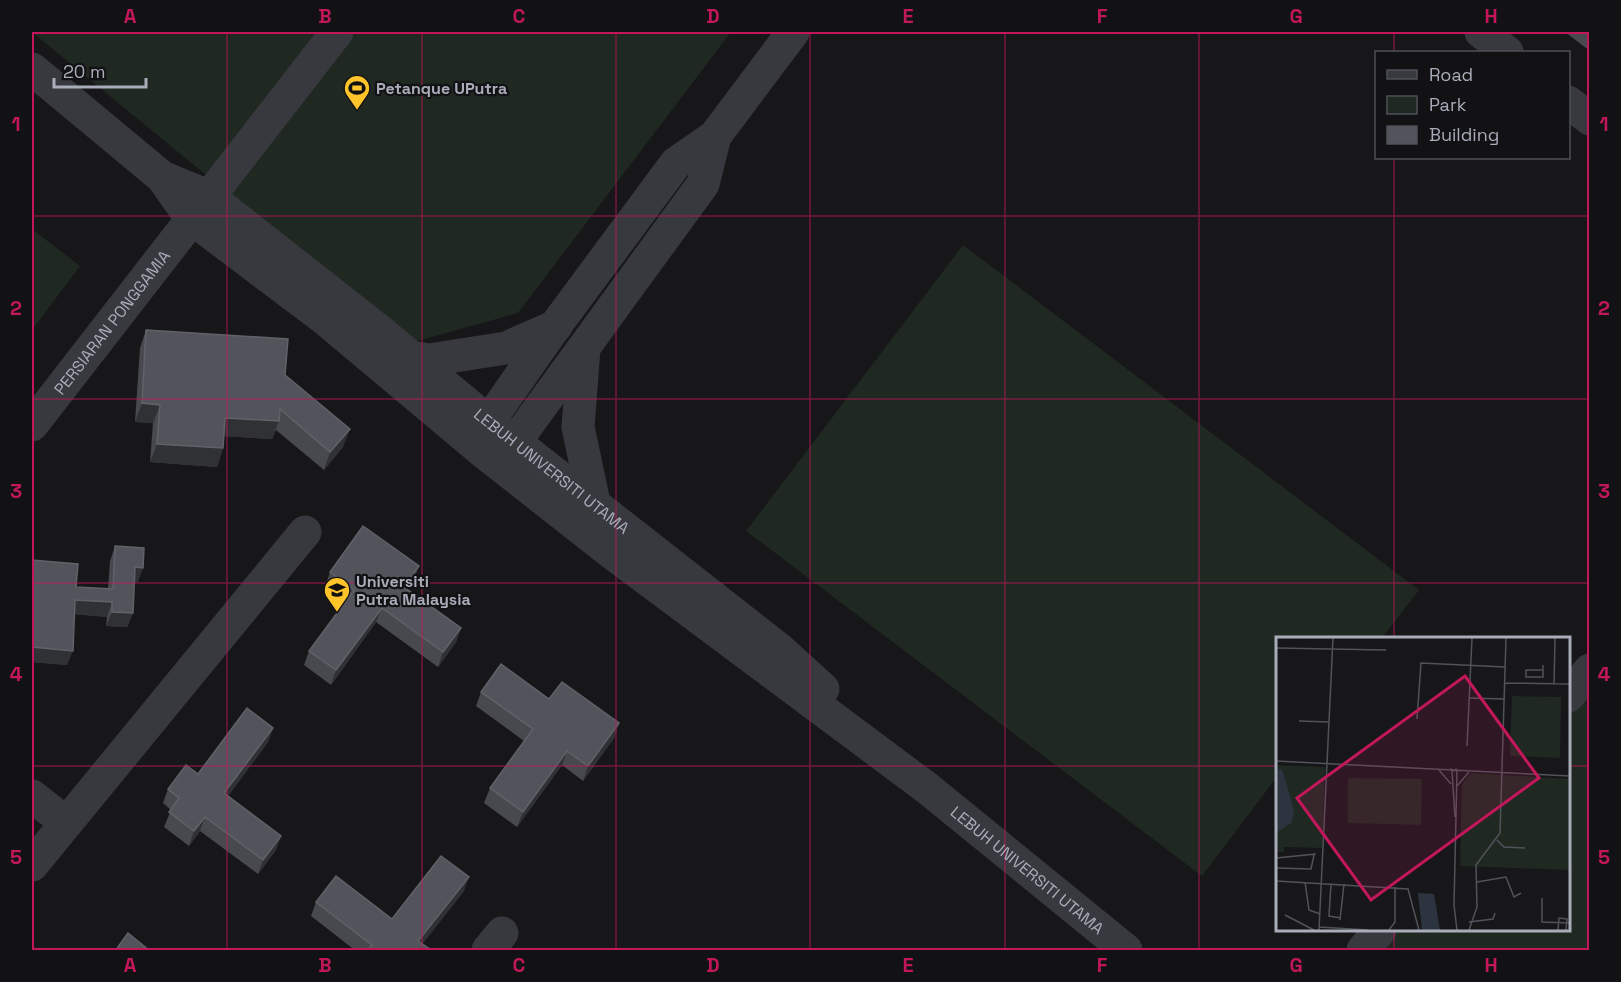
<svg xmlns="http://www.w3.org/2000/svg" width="1621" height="982" font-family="'Space Grotesk',sans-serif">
  <rect width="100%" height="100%" fill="#17171a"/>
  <g fill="#1f2821">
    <path d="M32,32H731L518,313L410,343Z"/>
    <path d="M32,229L80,266L32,330Z"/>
    <path d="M963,245L1419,590L1382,638H1278L1277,777L1202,876L746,531Z"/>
    <path d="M1589,683V950H1379L1396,930H1568L1569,709Z"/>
  </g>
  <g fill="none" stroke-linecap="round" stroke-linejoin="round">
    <g stroke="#38393f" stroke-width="33">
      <path d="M1481,32L1507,52"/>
      <path id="s1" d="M32,69L162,177L191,218L325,319L486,454L612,553L927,788L1126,950"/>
      <path d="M1568,102L1590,119"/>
      <path id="s2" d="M162,177L208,196L376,328L483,417L779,649L823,689"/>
      <path d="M584,348L578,427L594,503"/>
      <path d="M411,357L429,360L506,348L556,326"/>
      <path id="s3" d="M32,425L337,32"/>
      <path d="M496,440L489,421L556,325L676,163L715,136L793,32"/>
      <path d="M493,442L504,444L515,442L703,184L715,136"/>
      <path d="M1568,696L1590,670"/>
      <path d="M32,796L65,822"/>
      <path d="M32,865L305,532"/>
      <path d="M488,950L502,933"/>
      <path d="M1363,950L1380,930"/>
    </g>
  </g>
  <g fill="#48494f">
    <path d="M1565,32H1590V51Z"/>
    <path d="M146,330L285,375L343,447L324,470L276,430L272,439L224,436L223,448L217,467L150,462L153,423L135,422L140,348Z"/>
    <path d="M115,546L138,582H134L133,613L127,627L106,626L107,617L75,614L67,665L32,662V560L76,587L108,589L110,561Z"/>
    <path d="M419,566L413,581L407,589L461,628L456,642L438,667L376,622L331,685L304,665L309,651L345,602L325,587L330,572Z"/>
    <path d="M481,692L549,699L619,723L614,738L583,781L562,765L517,827L484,803L490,788L524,741L476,706Z"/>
    <path d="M273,728L268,742L228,796L281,836L276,850L258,874L200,831L189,846L164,827L171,810L163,803L168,789L198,774Z"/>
    <path d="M464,891L422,944L429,951H356L311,916L316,902L392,919Z"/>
  </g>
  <g fill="#303135">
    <path d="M142,403L160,405L153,423L135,422Z"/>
    <path d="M225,418L279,421L272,439L219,436Z"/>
    <path d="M350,429L343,447L324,470L330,452Z"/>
    <path d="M157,444L223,448L217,467L150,462Z"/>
    <path d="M419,566L413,581L399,601L404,587Z"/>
    <path d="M135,567L143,568L138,582L130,581Z"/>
    <path d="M75,600L112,602L107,617L70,614Z"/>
    <path d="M382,608L376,622L331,685L336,670Z"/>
    <path d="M112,612L133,613L127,627L106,626Z"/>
    <path d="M461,628L456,642L438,667L443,652Z"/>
    <path d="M32,647L73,651L67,665L32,662Z"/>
    <path d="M619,723L614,738L583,781L588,766Z"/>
    <path d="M273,728L268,742L219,808L224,793Z"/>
    <path d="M567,751L562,765L517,827L523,812Z"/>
    <path d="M205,817L200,831L189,846L194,831Z"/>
    <path d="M281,836L276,850L258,874L263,860Z"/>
    <path d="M469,877L464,891L417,951L418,941Z"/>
  </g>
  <g fill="#53545b" stroke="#60626a" stroke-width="1.5">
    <path d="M146,330L288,339L285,375L350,429L330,452L280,409L279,421L225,418L223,448L157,444L160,405L142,403Z"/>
    <path d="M363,526L419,566L404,587L461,628L443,652L382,608L336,670L309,651L354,590L330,572Z"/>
    <path d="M115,546L144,548L143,568L135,567L133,613L112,612V602L75,600L73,651L32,647V560L78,564L76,587L113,589Z"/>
    <path d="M501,664L549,699L562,682L619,723L588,766L567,751L523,812L490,788L533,729L481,692Z"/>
    <path d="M247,708L273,728L224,793L281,836L263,860L205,817L194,831L169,812L179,798L168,789L186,765L198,774Z"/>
    <path d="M441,856L469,877L418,941L430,949L428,951H367L372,945L316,902L336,876L392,919Z"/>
    <path d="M128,933L150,951H115Z"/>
  </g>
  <path fill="none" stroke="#c2185b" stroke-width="1.5" stroke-opacity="0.55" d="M227,32V950M422,32V950M616,32V950M810,32V950M1005,32V950M1199,32V950M1394,32V52M1394,158V638M32,216H1590M32,399H1590M32,583H1590M32,766H1278M1568,766H1590M1394,930V950"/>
  <defs>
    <g id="stadium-pin" transform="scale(1.35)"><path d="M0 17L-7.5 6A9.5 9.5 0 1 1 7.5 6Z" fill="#ffc42a" stroke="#121215"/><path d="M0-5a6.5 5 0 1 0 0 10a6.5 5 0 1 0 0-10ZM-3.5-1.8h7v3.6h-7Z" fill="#111"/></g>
    <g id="university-pin" transform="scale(1.35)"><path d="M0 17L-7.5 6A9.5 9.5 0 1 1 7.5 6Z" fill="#ffc42a" stroke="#121215"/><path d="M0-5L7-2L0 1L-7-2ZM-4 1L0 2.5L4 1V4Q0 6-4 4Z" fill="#111"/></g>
  </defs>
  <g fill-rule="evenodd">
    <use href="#stadium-pin" x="357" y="88"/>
    <use href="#university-pin" x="337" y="590"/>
  </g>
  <g text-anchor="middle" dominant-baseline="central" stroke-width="4.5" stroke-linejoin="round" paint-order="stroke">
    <g font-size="16" font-weight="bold" fill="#a9adba" stroke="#121215" text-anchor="start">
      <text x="376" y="88">Petanque UPutra</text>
      <text x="356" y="581">Universiti<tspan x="356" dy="18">Putra Malaysia</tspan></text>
    </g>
    <g font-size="16" fill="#a9adba" stroke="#121215">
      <text stroke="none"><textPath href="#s3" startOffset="130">PERSIARAN PONGGAMIA</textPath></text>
      <text stroke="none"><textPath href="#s2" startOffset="490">LEBUH UNIVERSITI UTAMA</textPath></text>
      <text stroke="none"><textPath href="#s1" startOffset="1280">LEBUH UNIVERSITI UTAMA</textPath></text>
    </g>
  </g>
  <g transform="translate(1276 637)">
    <rect width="294" height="294" fill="#17171a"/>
    <path d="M236,59L285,60L284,121L234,119ZM0,128L49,130L46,211L8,210V215H0ZM195,136L294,142V233L184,229L186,147ZM72,141L146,142L145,188L72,186Z" fill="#1f2821"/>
    <path d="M6,132L18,173L16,185L0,196V133ZM142,256L158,257L164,293H146Z" fill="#2c353f"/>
    <path fill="none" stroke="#51535a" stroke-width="1.5" d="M0,11L110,13M267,33H250V40H267V28M229,46L294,47M278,47L279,1M194,61L229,62M141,82L145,26L229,30M23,84L53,85M191,109L196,1M0,124L294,139M174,132L181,134L178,268L181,293M163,133L175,147M181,149L193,135M179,180L176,134L181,132M221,203L228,210L249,211M0,221L40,217M0,231L35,232L38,218M0,244L132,252L143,293M29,245L33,273L44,277M201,245L230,240L238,260L245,256M55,247L53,279L65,281M266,261V285L294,286M9,278L38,293M64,283L68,247M193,285L217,282L219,276M43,290L92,293M43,293L57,1M113,293L119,285V250M193,293L201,270L200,228L224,196L230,1M282,293L283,281L291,282L290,293"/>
    <path fill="#c2185b" fill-opacity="0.15" stroke="#c2185b" stroke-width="3" d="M189,39L263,141L95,263L21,161Z"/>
    <rect width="294" height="294" fill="none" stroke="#a9adba" stroke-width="3"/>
  </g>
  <rect width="1621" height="982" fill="none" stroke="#121215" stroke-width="66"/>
  <rect x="1375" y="51" width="195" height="108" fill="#121215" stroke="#4e5057" stroke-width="1.5"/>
  <rect x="1387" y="70" width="30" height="9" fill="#38393f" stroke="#4e5057" stroke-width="1.5"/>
  <text x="1429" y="81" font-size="18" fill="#a9adba">Road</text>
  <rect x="1387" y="96" width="30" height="18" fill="#1f2821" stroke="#4e5057" stroke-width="1.5"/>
  <text x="1429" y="111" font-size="18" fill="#a9adba">Park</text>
  <rect x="1387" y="126" width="30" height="18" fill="#53545b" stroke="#4e5057" stroke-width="1.5"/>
  <text x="1429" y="141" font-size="18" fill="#a9adba">Building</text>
  <path d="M54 78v9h92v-9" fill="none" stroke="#a9adba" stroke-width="3"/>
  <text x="63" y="78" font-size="18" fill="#a9adba" stroke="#121215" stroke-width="4.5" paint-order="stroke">20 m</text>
  <rect x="33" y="33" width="1555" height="916" fill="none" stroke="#c2185b" stroke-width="2"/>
  <g font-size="20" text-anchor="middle" font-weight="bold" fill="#c2185b">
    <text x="130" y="23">A</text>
    <text x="325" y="23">B</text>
    <text x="519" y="23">C</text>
    <text x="713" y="23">D</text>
    <text x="908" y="23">E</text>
    <text x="1102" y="23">F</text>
    <text x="1296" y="23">G</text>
    <text x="1491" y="23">H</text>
    <text x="16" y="131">1</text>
    <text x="1604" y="131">1</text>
    <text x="16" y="315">2</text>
    <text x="1604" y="315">2</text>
    <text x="16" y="498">3</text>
    <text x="1604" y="498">3</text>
    <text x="16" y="681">4</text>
    <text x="1604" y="681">4</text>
    <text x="16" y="864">5</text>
    <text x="1604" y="864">5</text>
    <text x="130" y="972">A</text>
    <text x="325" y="972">B</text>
    <text x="519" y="972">C</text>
    <text x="713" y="972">D</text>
    <text x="908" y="972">E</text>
    <text x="1102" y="972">F</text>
    <text x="1296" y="972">G</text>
    <text x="1491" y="972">H</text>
  </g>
</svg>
